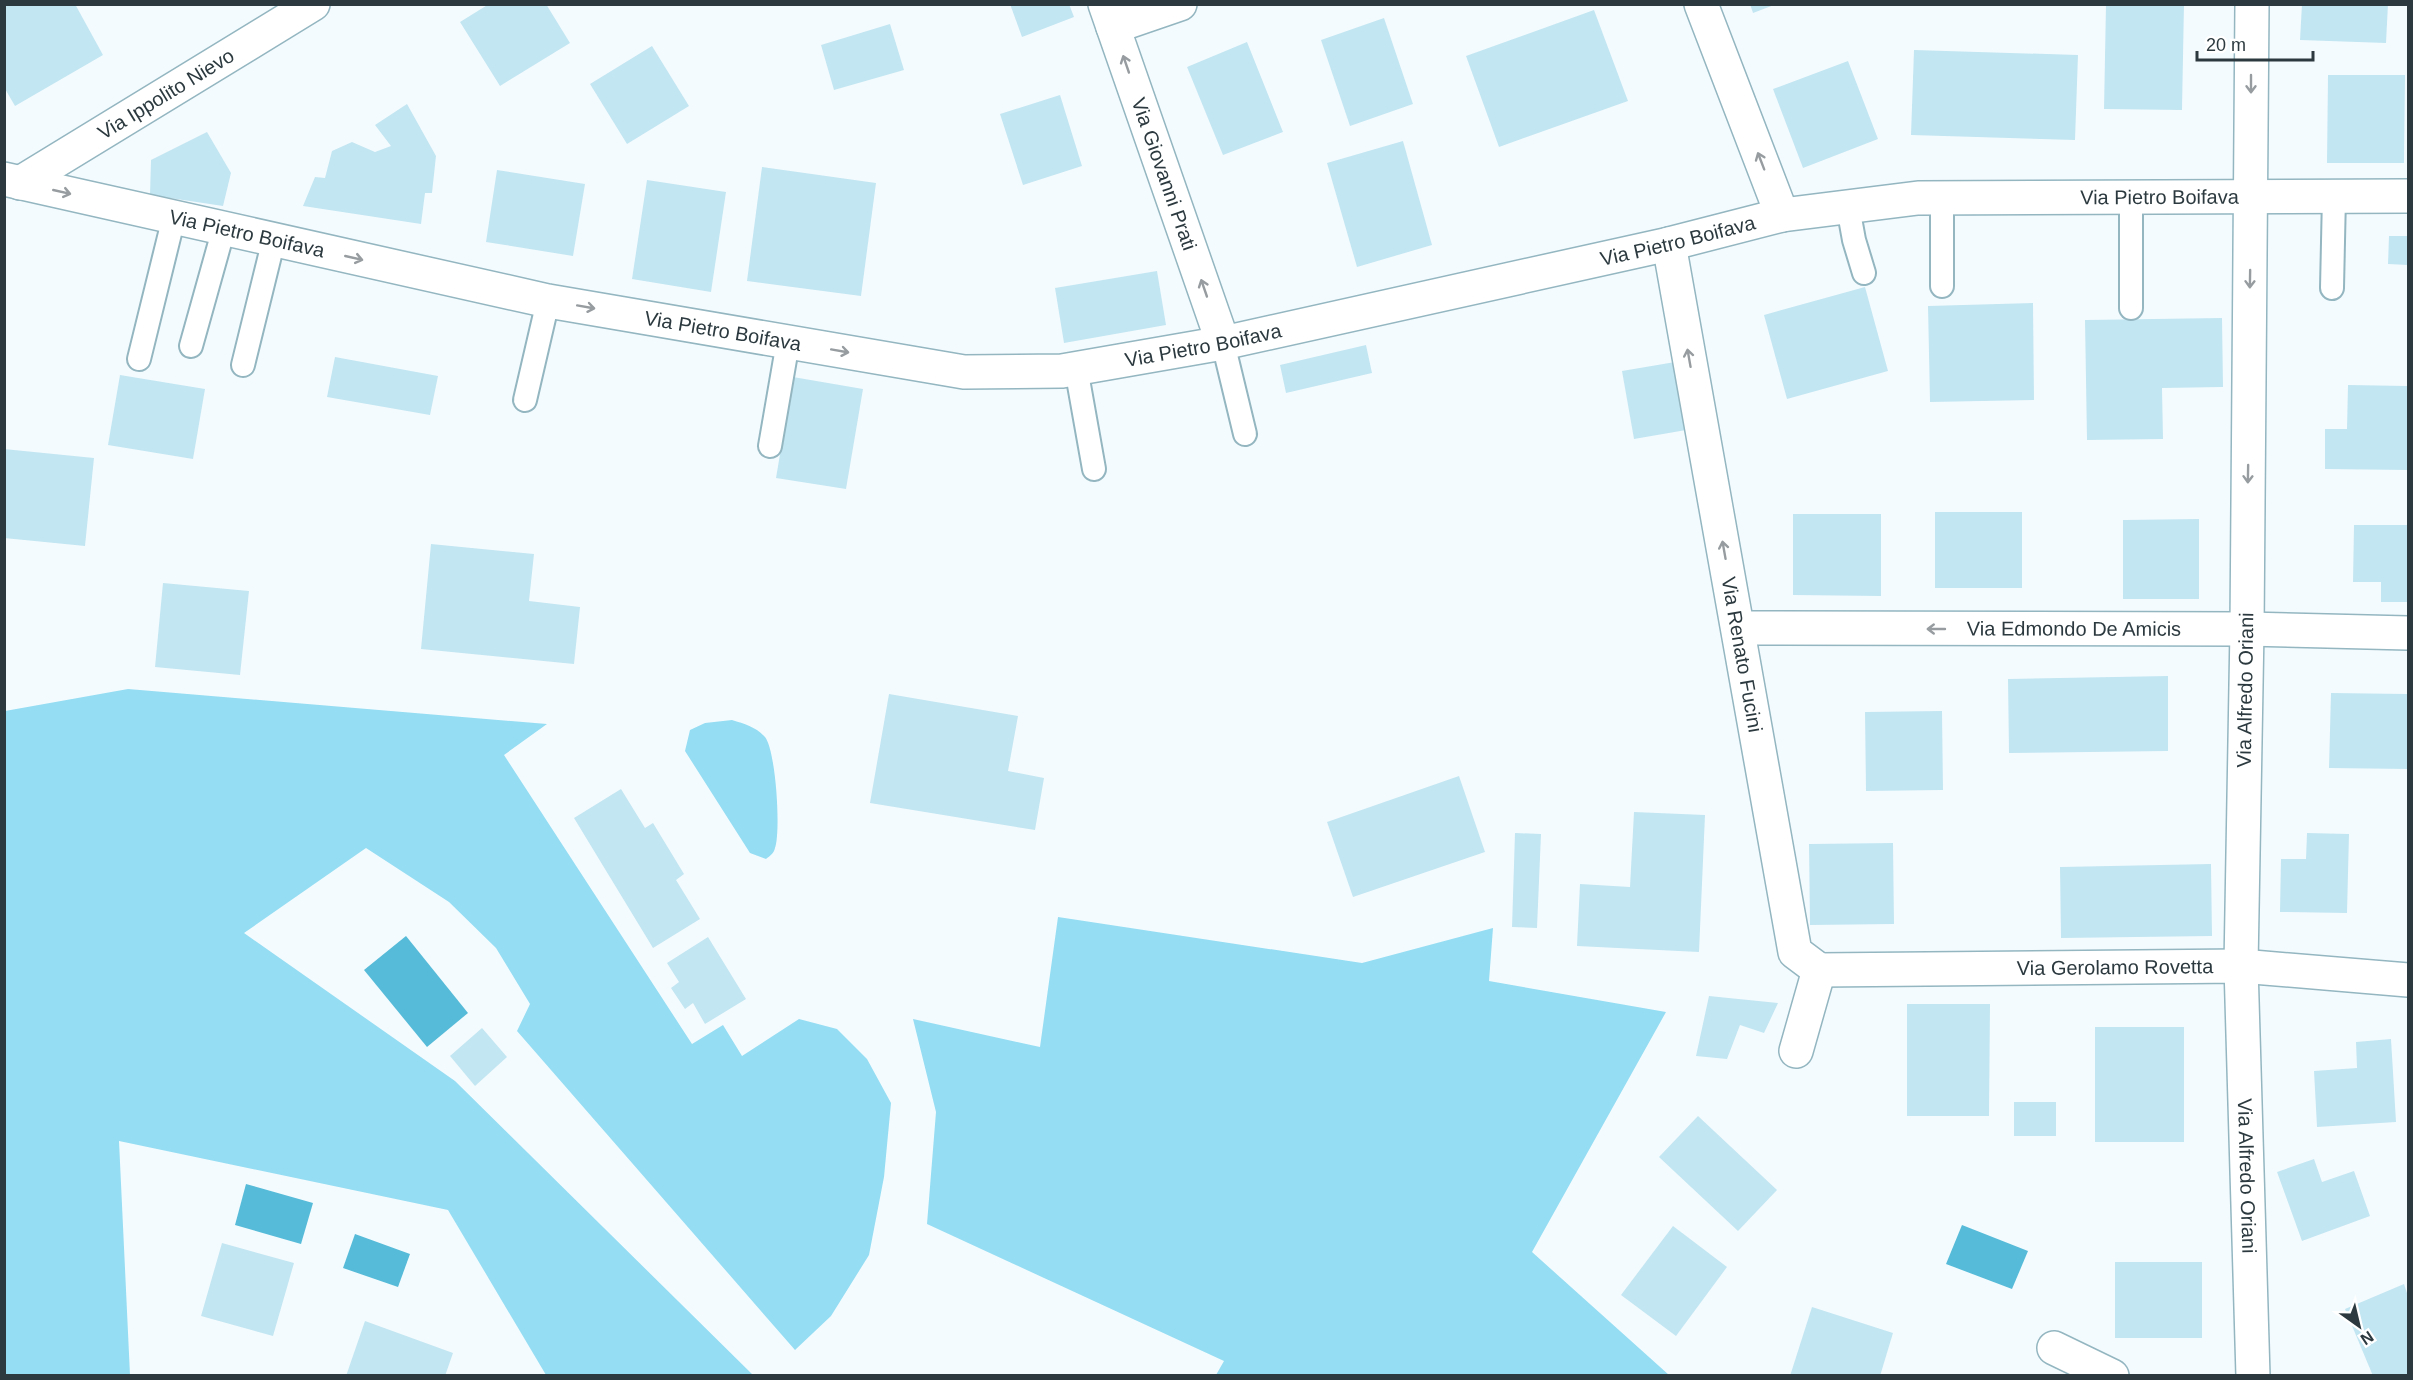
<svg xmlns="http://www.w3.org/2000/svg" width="2413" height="1380" font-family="Helvetica,sans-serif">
  <rect width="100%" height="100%" fill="#f4fbfe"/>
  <g fill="#95ddf3">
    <path d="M128,689L547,724L504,755L692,1044L723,1025L742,1056L799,1019L837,1029L867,1059L891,1103L884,1177L869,1255L831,1316L795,1350L517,1031L530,1004L496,948L449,902L366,848L244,933L455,1081L753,1375H546L448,1210L119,1141L130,1375H5V711Z"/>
    <path d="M732,720C745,724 756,727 765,737C776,751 781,831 775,848C774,853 770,856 766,859L750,853L685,751L690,730L705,723Z"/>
    <path d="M1058,917L1362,963L1493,928L1489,981L1666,1012L1532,1252L1669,1375H1216L1224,1361L927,1224L936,1112L913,1019L1040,1047Z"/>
  </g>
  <g fill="#56bbd8">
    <path d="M406,936L468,1013L427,1047L364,970Z"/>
    <path d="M246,1184L313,1203L301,1244L235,1225Z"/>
    <path d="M1962,1225L2028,1251L2012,1289L1946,1264Z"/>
    <path d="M355,1234L410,1254L398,1287L343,1268Z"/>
  </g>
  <g fill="#c2e6f2">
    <path d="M4,4H75L103,55L15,106L4,87Z"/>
    <path d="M489,4H546L570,43L500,86L460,22Z"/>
    <path d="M1010,4H1069L1074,17L1022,37Z"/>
    <path d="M1750,4H1774V5L1753,13Z"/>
    <path d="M2106,4H2184L2182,110L2104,109Z"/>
    <path d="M2302,4H2388L2386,43L2300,40Z"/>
    <path d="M1594,10L1628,101L1499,147L1466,56Z"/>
    <path d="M1384,18L1413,104L1350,126L1321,40Z"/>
    <path d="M890,24L904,70L834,90L821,45Z"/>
    <path d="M1247,42L1283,132L1223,155L1187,67Z"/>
    <path d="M652,46L689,106L627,144L590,84Z"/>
    <path d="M1914,50L2078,55L2075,140L1911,135Z"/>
    <path d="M1848,61L1878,139L1803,168L1773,89Z"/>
    <path d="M2328,75H2405L2404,163H2327Z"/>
    <path d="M1060,95L1082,166L1023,185L1000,114Z"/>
    <path d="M407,104L436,156L432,193H425L421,224L303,206L315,177L325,178L332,151L352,142L375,152L391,146L375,125Z"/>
    <path d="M207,132L231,173L223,206L150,195L151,160Z"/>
    <path d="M1403,141L1432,245L1357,267L1327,163Z"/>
    <path d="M762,167L876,183L861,296L747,281Z"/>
    <path d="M497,170L585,184L573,256L486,242Z"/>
    <path d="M647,180L726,192L711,292L632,279Z"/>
    <path d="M2389,236H2408V265L2388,264Z"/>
    <path d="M1157,271L1166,325L1064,343L1055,288Z"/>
    <path d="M1865,287L1888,371L1787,399L1764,315Z"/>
    <path d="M2033,303L2034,400L1930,402L1928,306Z"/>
    <path d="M2222,318L2223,387L2162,388L2163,439L2087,440L2085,320Z"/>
    <path d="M1366,345L1372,373L1286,393L1280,365Z"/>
    <path d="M335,357L438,376L430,415L327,397Z"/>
    <path d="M1681,361L1692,429L1634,439L1622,371Z"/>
    <path d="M120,375L205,389L193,459L108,445Z"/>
    <path d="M793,377L863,389L846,489L776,478Z"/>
    <path d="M2348,385L2408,386V470L2325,469V429H2347Z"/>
    <path d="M4,449L94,458L85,546L4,538Z"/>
    <rect x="1935" y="512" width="87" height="76"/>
    <path d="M1793,514H1881V596L1793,595Z"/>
    <path d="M2199,519V599H2123V520Z"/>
    <path d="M2354,525H2408V602H2381V582H2353Z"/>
    <path d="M431,544L534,554L529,601L580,607L574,664L421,649Z"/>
    <path d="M163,583L249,591L240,675L155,667Z"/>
    <path d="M2168,676V751L2009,753L2008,679Z"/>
    <path d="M2331,693L2408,694V769L2329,768Z"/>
    <path d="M889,694L1018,716L1008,771L1044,778L1035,830L870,803Z"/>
    <path d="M1942,711L1943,790L1866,791L1865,712Z"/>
    <path d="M1459,776L1485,852L1353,897L1327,822Z"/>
    <path d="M621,789L645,828L653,823L684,874L676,880L700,919L653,948L574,818Z"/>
    <path d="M1634,812L1705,815L1699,952L1577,946L1580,884L1630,887Z"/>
    <path d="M1515,833L1541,834L1537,928L1512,927Z"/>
    <path d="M2307,833L2349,834L2347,913L2280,912L2281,859H2306Z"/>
    <path d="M1893,843L1894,924L1810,925L1809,844Z"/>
    <path d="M2211,864L2212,936L2061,938L2060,867Z"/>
    <path d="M708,937L746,999L705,1024L693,1003L685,1009L671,988L679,982L667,963Z"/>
    <path d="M1709,996L1778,1003L1764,1033L1740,1025L1727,1059L1696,1056Z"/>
    <path d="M1907,1004H1990L1989,1116H1907Z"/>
    <rect x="2095" y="1027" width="89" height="115"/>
    <path d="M482,1028L507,1057L475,1086L450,1056Z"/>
    <path d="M2391,1039L2396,1122L2317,1127L2314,1071L2357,1068L2356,1042Z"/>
    <rect x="2014" y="1102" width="42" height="34"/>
    <path d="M1698,1116L1777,1190L1738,1231L1659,1157Z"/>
    <path d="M2314,1159L2322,1182L2354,1171L2370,1216L2302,1241L2277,1172Z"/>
    <path d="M1673,1226L1727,1267L1676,1336L1621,1295Z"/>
    <path d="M222,1243L294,1263L273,1336L201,1316Z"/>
    <rect x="2115" y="1262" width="87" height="76"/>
    <path d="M2404,1284L2408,1296V1376H2373L2345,1309Z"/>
    <path d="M1812,1307L1893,1333L1880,1376H1790Z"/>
    <path d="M365,1321L453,1353L445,1376H346Z"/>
  </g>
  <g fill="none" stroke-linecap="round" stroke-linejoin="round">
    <g stroke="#93b6c1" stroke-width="26">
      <g id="lane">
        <path d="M1848,207L1854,240L1864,273"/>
        <path d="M1942,286V198"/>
        <path d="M2332,288L2334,196"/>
        <path d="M2131,308V196"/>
        <path d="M1223,343L1245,434"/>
        <path d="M191,346L224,228"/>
        <path d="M139,359L174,217"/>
        <path d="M243,365L274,239"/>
        <path d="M1076,368L1094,469"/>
        <path d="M525,400L548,301"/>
        <path d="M770,446L788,342"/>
      </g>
    </g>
    <g stroke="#93b6c1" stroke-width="36">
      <g id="street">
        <path id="s1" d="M1105,4L1223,343"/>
        <path d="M1701,4L1782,215"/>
        <path id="s2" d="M2252,4L2247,629L2241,966L2253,1376"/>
        <path d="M1113,27L1180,4"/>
        <path id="s3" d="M4,179L548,301L964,372L1062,371L1223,343L1669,244L1782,215L1918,198L2408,196"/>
        <path id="s4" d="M20,183L313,4"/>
        <path id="s5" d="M1669,244L1795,952L1819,970L1796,1051"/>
        <path id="s6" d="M1738,628L2247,629L2408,633"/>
        <path id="s7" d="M1819,970L2241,966L2408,980"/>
        <path d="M2054,1348L2112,1376"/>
      </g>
    </g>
    <use href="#lane" stroke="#fff" stroke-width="22"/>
    <use href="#street" stroke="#fff" stroke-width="33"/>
  </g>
  <defs><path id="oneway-shaft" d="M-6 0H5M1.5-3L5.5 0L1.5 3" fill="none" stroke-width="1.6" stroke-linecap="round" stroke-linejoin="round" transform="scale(1.5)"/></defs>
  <g stroke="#969c9f">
    <use href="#oneway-shaft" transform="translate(1126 64) rotate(-109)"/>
    <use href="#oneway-shaft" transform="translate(2251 84) rotate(90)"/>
    <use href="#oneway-shaft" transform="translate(1761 161) rotate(-111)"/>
    <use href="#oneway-shaft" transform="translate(62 192) rotate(13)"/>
    <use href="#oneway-shaft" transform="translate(354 258) rotate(13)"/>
    <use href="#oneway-shaft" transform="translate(2250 279) rotate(91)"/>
    <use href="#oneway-shaft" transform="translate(1204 288) rotate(-109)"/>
    <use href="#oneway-shaft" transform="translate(586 307) rotate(10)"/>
    <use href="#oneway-shaft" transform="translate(840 351) rotate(10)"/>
    <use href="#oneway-shaft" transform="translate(1689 358) rotate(-100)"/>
    <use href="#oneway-shaft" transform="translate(2248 474) rotate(91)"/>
    <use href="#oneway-shaft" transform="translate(1724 550) rotate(-100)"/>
    <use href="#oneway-shaft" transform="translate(1936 629) rotate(-180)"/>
  </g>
  <g text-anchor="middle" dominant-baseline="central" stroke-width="6" stroke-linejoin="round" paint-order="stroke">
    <g font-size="20" fill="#2c3a3f" stroke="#fff">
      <text stroke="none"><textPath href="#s4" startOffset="171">Via Ippolito Nievo</textPath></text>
      <text stroke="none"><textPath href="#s1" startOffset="180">Via Giovanni Prati</textPath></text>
      <text stroke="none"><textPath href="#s3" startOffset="2193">Via Pietro Boifava</textPath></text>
      <text stroke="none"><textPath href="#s3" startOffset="249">Via Pietro Boifava</textPath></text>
      <text stroke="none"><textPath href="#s3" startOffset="1707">Via Pietro Boifava</textPath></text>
      <text stroke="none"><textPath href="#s3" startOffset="735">Via Pietro Boifava</textPath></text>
      <text stroke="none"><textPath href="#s3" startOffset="1221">Via Pietro Boifava</textPath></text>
      <text stroke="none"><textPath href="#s6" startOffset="336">Via Edmondo De Amicis</textPath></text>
      <text stroke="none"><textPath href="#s5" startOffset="417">Via Renato Fucini</textPath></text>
      <text transform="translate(2245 690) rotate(-89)">Via Alfredo Oriani</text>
      <text stroke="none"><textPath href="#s7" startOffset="296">Via Gerolamo Rovetta</textPath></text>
      <text stroke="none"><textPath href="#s2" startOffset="1172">Via Alfredo Oriani</textPath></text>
    </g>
  </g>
  <rect width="2413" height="1380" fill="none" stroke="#2c3a3f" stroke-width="12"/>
  <g transform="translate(2359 1326) rotate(146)" stroke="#ffffff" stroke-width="4.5" paint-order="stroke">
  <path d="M0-4.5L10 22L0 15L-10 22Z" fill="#2c3a3f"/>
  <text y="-9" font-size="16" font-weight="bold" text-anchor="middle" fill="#2c3a3f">N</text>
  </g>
  <path d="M2197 51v9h116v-9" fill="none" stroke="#2c3a3f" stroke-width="3"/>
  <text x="2206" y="51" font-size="18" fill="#2c3a3f" stroke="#ffffff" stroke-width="4.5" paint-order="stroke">20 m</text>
</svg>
